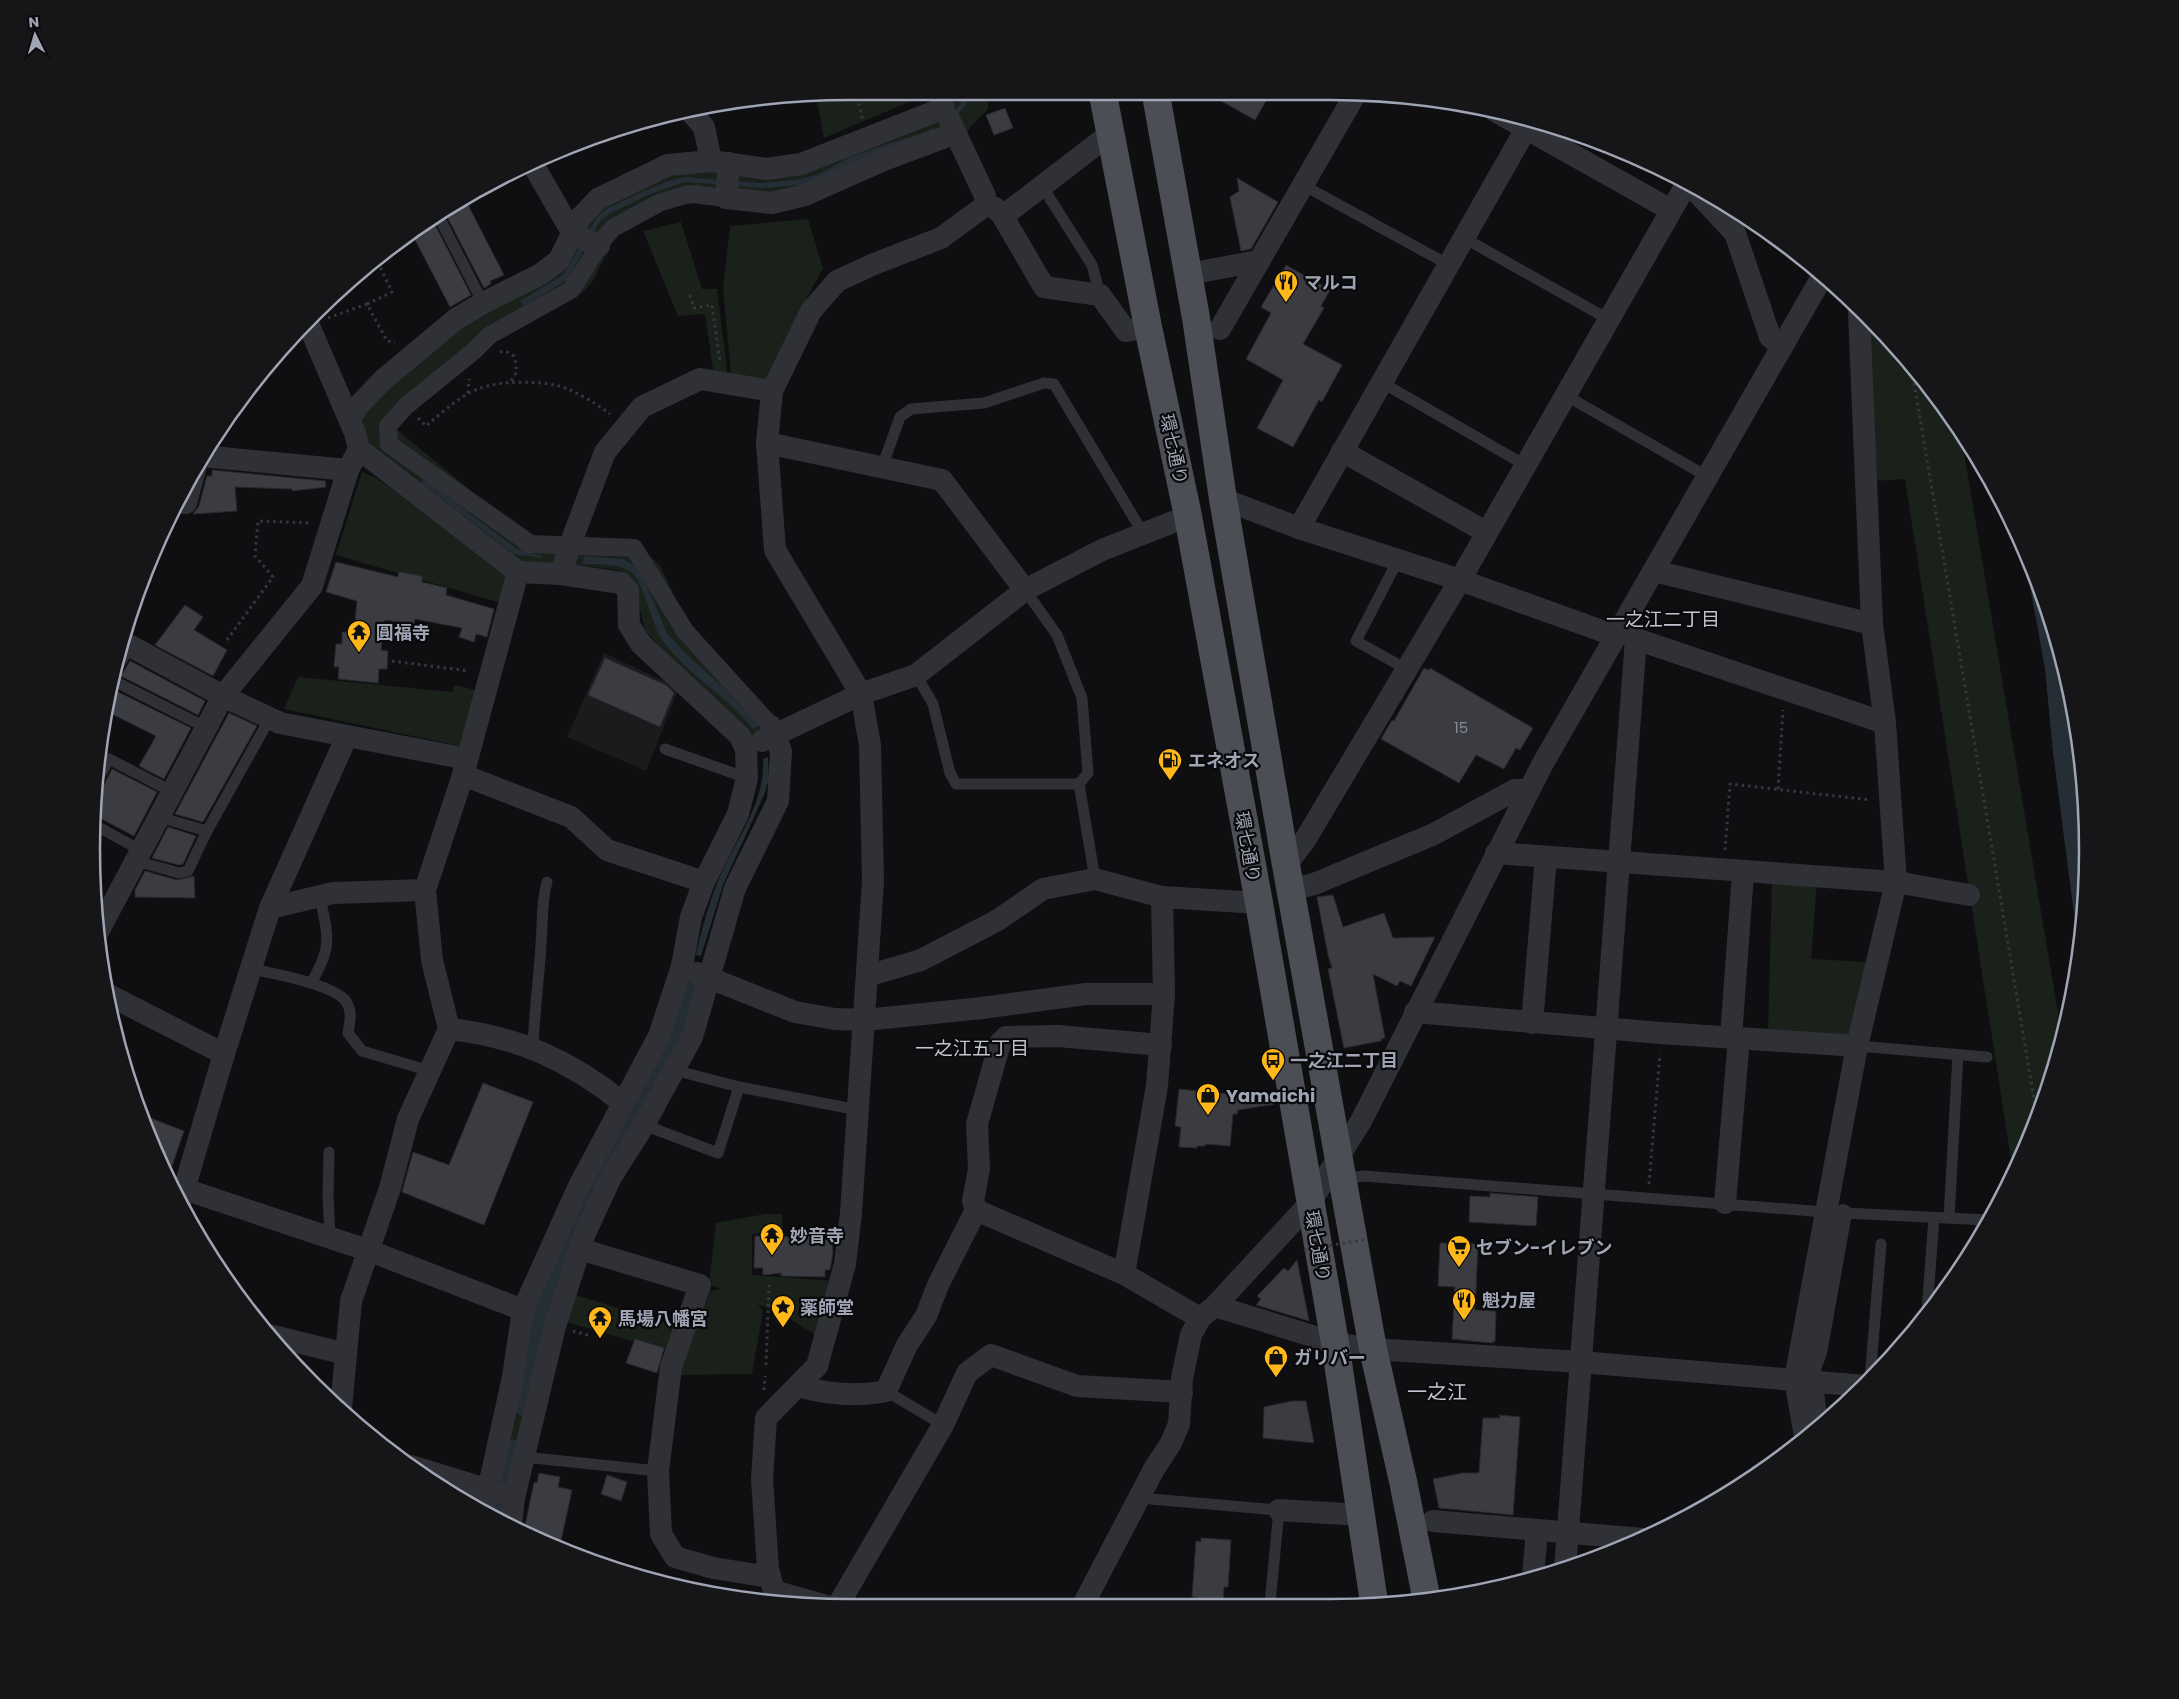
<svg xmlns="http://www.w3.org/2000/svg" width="2179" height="1699" font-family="Poppins,'Noto Sans JP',sans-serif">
  <rect width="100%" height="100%" fill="#0f0f11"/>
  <path fill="#1b1b1e" d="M604,653L679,688L646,771L567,737Z"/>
  <g fill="#19211a">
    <path d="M923,96L824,138L816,97Z"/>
    <path d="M949,96H988V109L965,133L948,100Z"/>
    <path d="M940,120L951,141L733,204L704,205L694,202L662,210L616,234L593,281L582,293L502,334L432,391L396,429L469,489L537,537L564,542L558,563H524L369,448L362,422L368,404L459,326L521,291L599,208L654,179L702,168L766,177Z"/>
    <path d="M808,219L823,268L803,305L770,383L731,374L723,289L730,226Z"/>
    <path d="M681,222L702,289H717L728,377L714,376L705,314L678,316L643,231Z"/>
    <path d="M1869,321L1899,349L1960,429L2062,1036L2030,1140L2013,1172L1905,479L1874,481Z"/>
    <path d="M362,472L378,479L503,569L507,582L501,603L336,555Z"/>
    <path d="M575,536L632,540L660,565L694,639L752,692L781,723L756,735H751L737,718L707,695L677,666L645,630L634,584L626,574L618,570L576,565Z"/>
    <path d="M298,677L452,692L454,685L476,690L460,746L284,709Z"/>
    <path d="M1772,879L1817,882L1811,959L1868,962L1852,1040L1768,1032Z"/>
    <path d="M684,978L713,984L611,1189L573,1294L678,1327L670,1352L563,1321L513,1525L491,1514L529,1311Z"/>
    <path d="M765,1214H782L783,1230L752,1234V1275L835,1281L819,1337L780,1313L758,1304L763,1311L752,1374L678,1375L693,1327L711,1291L720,1289L709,1284L716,1223Z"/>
  </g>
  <g fill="#252e35">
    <path d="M964,96H969C966,105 963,110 955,116L953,111L959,106Z"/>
    <path d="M933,128L935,133L801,185L761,188L685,182L648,195L611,213L601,220L567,280L524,306L520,301L563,275L597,217L608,208L646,190L668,181L684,177L761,183L800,179L817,175L850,157L887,144L922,133Z"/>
    <path d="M424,479L517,549L524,550L527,552L542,556V558L514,554L421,483Z"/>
    <path d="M2023,547L2030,560L2073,702L2088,850L2078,945L2053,752L2045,669Z"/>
    <path d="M584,556L623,559L639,568L667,633L686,654L723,687L759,726L753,729C727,695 685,674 661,638C651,622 644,582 631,572C619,563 598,565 583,564Z"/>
    <path d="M768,757L769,779L764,795L723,885L701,956L696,955C700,934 710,901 718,881C734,842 766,803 763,759Z"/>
  </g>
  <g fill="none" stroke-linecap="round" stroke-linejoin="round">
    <g stroke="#252e35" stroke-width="35">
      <path d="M527,1399L543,1326L570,1230L690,1003L694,980"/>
      <path d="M499,1518L514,1457"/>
    </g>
  </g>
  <g fill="#3b3c42" stroke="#29292d">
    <path d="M1209,94H1270L1255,120Z"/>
    <path d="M1005,108L1013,128L994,135L986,115Z"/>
    <path d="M1237,178L1278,202L1251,249L1241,251L1230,197L1239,191Z"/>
    <path d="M464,197L504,275L490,281L491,284L484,288L444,211Z"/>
    <path d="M432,219L471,295L450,307L411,232Z"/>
    <path d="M1286,265L1330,290L1321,306L1324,308L1303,344L1342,365L1322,402L1319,400L1293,447L1257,428L1283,380L1246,359L1271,313L1261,307Z"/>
    <path d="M212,470L325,481L326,487L292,491V489L235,487L237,511L193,514L199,506L207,476H212Z"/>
    <path d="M336,562L398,577L399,572L422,576V582L447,588L446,595L494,609L487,637L476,634L474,642L459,637L462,628L415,619L414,624L385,620L381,650L388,651L387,669H379L378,683L338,679L339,667H334L336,644H342V632H354L357,601L326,592Z"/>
    <path d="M185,605L203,617L194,630L227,650L213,676L155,645Z"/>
    <path d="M605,658L666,685L674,693L660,727L588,695Z"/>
    <path d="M130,661L205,701L198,715L121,676Z"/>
    <path d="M1424,668L1429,670L1430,668L1533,728L1520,750L1516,748L1504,769L1476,755L1459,783L1381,739L1392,720L1394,721Z"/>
    <path d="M110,688L191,728L164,779L139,766L156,736L106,711Z"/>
    <path d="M229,713L257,726L203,822L175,814Z"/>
    <path d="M112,769L157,792L134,836L94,815L95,794L103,787Z"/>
    <path d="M168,827L196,836L183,864L179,865L152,858Z"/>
    <path d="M145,871L177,880L194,876L195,898L135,897V890Z"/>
    <path d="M1333,895L1343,927L1384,913L1393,938L1435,937L1411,986L1400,981L1397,986L1373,974L1385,1038L1381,1039V1041L1344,1048L1328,969L1332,968L1328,955L1317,897Z"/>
    <path d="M483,1083L533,1102L484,1225L402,1192L413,1152L449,1165Z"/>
    <path d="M1179,1089L1276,1099V1104L1238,1110L1237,1114H1233L1230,1146L1205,1144V1146H1197V1148L1179,1147L1181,1127L1175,1126Z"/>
    <path d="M140,1114L184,1131L172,1166L160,1161Z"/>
    <path d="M1490,1193L1538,1197L1536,1226L1469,1222L1470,1196L1490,1197Z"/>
    <path d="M792,1230L831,1232L833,1252L830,1270H825V1277L781,1276V1273L763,1275V1268H754L755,1236L791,1237Z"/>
    <path d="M1440,1243L1478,1244L1475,1310L1496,1311L1495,1341L1492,1343L1452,1339L1455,1287L1438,1286Z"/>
    <path d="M1297,1260L1309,1321L1256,1305L1261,1299L1257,1296L1284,1268L1288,1271Z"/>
    <path d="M635,1339L664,1348L657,1373L626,1363Z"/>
    <path d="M1292,1401H1306L1314,1443L1263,1438L1264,1407Z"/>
    <path d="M1499,1415L1520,1417L1513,1515L1439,1508L1433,1479L1463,1473H1479L1483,1418H1500Z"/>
    <path d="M539,1473L560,1477L558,1487L572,1490L559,1550L524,1531L534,1482L537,1483Z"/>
    <path d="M607,1475L627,1482L621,1501L601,1494Z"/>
    <path d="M1201,1538L1231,1540L1228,1587H1224L1223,1604H1198V1598L1192,1597L1196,1541L1201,1542Z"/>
  </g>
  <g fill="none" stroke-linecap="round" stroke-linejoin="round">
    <g stroke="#36383d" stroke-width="3" stroke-dasharray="2.5 4" stroke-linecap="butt">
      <path d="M857,97L863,120"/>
      <path d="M690,295L694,308L712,305L720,362"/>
      <path d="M367,304L392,292L376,258"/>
      <path d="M328,318L367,304L387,341L395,342"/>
      <path d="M500,352L505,351L514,356C517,369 518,374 509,383"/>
      <path d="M1911,364L2037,1117"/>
      <path d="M468,393L469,379"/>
      <path d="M418,418L426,426C439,415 453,402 469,393C493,380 532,380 559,386C574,390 599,405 610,414"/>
      <path d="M227,640L273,577L255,556L258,521L311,523"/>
      <path d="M392,661L469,671"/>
      <path d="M1778,789L1783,710"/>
      <path d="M1725,850L1730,784L1871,800"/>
      <path d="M1649,1184L1660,1054"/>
      <path d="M573,1331L591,1336"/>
      <path d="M766,1365L769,1285"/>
      <path d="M764,1390L765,1376"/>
    </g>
    <g stroke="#303136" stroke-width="11">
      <path d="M1303,185L1449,265"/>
      <path d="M1042,186L1092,265L1100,295"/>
      <path d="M438,215L483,303"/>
      <path d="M1464,238L1608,319"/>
      <path d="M1381,382L1525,465"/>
      <path d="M1565,395L1708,477"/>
      <path d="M882,467L900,417L911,409L984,403L1044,383L1054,384L1143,533"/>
      <path d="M1398,560L1356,641L1406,669"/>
      <path d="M1025,590L1057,635L1082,698L1088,773L1079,784"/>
      <path d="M916,675L933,704L950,773L956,784H1079L1095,879"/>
      <path d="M112,677L130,646"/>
      <path d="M112,680L207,728"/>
      <path d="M665,749L747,778"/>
      <path d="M96,783L109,759L173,792"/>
      <path d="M159,817L207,831"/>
      <path d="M93,824L142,851"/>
      <path d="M136,861L179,873L188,871L207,831L270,718"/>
      <path d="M251,969C275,974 327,983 344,999C353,1008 350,1022 348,1033L362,1051L430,1071"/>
      <path d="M311,983C333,946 328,937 320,897"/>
      <path d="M1857,1046L1987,1057"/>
      <path d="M533,1049C534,1014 539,979 541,944C543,922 541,902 547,882"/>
      <path d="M674,1070L739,1087"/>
      <path d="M644,1125L718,1153L739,1087L858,1110"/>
      <path d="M329,1152L328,1196L330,1238"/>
      <path d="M1343,1179L1364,1176L1825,1212L1987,1220"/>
      <path d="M1949,1218L1958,1055"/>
      <path d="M1927,1311L1934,1218"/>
      <path d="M1870,1380L1881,1244"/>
      <path d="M886,1391L943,1425"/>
      <path d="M524,1457L658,1471"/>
      <path d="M1139,1498L1279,1510L1270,1603"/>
    </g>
    <g stroke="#303136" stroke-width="18">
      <path d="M726,198L694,194L685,195L659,203L613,228L604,238L571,290L490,335L475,350L406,406L388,426L389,444L530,544L634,548L685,631L771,726"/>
      <path d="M1819,1424L1812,1368L1818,1353L1843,1213"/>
    </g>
    <g stroke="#303136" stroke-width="22">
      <path d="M689,110L704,127L711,161L766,169L801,164L944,108"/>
      <path d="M1495,111L1671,210"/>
      <path d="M949,119L985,196L986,205"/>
      <path d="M532,163L573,234L599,246"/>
      <path d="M729,163L726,198L772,203L805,195L884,160L956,133"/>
      <path d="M1689,184L1735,233L1770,337L1782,347"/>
      <path d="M986,205L995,208L1002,215L1044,287L1100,295L1126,331L1148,327"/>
      <path d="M1003,216L1111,133"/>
      <path d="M1188,274L1259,261"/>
      <path d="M307,321L355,433L359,449L518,572L561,574L621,583L628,590L629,625L641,644L740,736L746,750L747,778L738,814L704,882L691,917L682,966L659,1036L578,1188L523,1310L513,1377L491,1477L486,1489L484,1510"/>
      <path d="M1220,329L1356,93"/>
      <path d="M350,419L358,406L383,380L456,319L483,303L541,274L559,260L580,218L598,199L668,165L711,161"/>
      <path d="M767,443L942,480L1025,590"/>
      <path d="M1342,451L1486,532"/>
      <path d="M202,456L348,470"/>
      <path d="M1223,499L1299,528L1460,580L1616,636"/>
      <path d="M177,502L186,503L196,466"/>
      <path d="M1299,528L1531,120"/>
      <path d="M1654,571L1872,624"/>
      <path d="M561,574L570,545L605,452L642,407L700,379L772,391"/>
      <path d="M1622,632L1636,639L1885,723"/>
      <path d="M121,641L223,696L280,723L467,759"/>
      <path d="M762,741L861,694L916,675L1025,590L1102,550L1188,516"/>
      <path d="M463,775L571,817L607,850L704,882"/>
      <path d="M1496,853L1896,882L1969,895"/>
      <path d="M1286,865L1305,840L1460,580L1687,183"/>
      <path d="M1290,890L1314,884L1434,834L1515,790H1529"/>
      <path d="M1162,897L1164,994L1157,1086L1124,1274L1200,1318"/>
      <path d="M270,908L333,893L425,890"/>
      <path d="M99,930L223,696L312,586L348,470L359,449"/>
      <path d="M697,973L795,1012L835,1019L865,1020L982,1008L1086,994H1164"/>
      <path d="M867,976L921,960L998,920L1043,889L1095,879L1162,897L1259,903"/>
      <path d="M105,993L224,1054"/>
      <path d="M1415,1012L1661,1033L1857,1046"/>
      <path d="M1532,1023L1546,857"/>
      <path d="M449,1029C517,1036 571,1061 623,1103"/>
      <path d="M1731,1037L1743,873"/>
      <path d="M184,1189L370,1251L523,1310"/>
      <path d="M180,1203L224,1054L270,908L347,736"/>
      <path d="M1725,1203L1739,1038"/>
      <path d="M976,1210L1124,1274"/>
      <path d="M580,1249L700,1285L671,1367L658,1471L661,1534L675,1557L713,1568L770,1577"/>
      <path d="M1215,1306L1335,1343L1373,1349L1581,1362L1865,1386"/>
      <path d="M273,1336L346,1354"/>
      <path d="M798,1386C825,1394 858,1397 886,1391L907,1345L926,1316L938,1285L976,1210L973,1201L979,1169L977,1124L1000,1043L1006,1037L1058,1036L1161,1045"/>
      <path d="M341,1408L351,1301L390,1188L408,1119L449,1029L432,960L425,890L463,775L518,572"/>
      <path d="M1805,1436L1795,1379L1857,1046L1896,882L1885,723L1872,624L1859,312"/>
      <path d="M411,1466L499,1493"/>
      <path d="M1279,1510L1361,1515"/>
      <path d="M1433,1521L1643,1539"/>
      <path d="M511,1524L514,1498L555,1326L585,1233L611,1177L644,1125L692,1037L735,888L778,801L781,751L771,726"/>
      <path d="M1565,1569L1636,639"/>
      <path d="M1533,1577L1537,1530"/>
      <path d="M774,1591L827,1606"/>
      <path d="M780,1603L774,1591L768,1569L762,1479L766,1418L817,1366L845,1264L851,1213L873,881L870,745L861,694L775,550L767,443L772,391L811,311L837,281L874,264L941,238L986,205"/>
      <path d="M1083,1605L1154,1469L1171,1443L1179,1424L1182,1378L1191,1335L1200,1318L1215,1306L1310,1203L1361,1121L1542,765L1822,277"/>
      <path d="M837,1607L943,1425L967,1373L991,1355L1077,1386L1182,1392"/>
    </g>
    <g stroke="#4c4e56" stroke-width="28">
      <path d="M1103,95L1148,327L1188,516L1259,903L1335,1343L1374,1602"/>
      <path d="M1156,95L1196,318L1223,499L1286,865L1373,1349L1403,1481L1427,1601"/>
    </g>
    <path stroke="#36383d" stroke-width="3" stroke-dasharray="2.5 4" stroke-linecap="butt" d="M1304,1250L1368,1239"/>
  </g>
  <defs>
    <g id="restaurant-pin" transform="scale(1.25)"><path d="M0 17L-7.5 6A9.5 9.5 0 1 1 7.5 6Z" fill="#ffb719" stroke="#0a0a0c"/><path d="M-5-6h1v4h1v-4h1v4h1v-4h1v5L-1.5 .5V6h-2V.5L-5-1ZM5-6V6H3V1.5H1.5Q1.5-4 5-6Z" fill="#111"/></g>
    <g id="temple-pin" transform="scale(1.25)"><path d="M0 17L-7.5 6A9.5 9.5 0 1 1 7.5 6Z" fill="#ffb719" stroke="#0a0a0c"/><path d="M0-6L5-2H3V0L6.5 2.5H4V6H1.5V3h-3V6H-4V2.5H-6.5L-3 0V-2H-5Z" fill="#111"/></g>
    <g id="fuel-pin" transform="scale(1.25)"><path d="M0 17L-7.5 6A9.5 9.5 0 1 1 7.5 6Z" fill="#ffb719" stroke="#0a0a0c"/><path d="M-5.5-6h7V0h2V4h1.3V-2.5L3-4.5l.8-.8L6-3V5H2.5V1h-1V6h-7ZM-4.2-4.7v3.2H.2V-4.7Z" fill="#111"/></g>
    <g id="bus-pin" transform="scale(1.25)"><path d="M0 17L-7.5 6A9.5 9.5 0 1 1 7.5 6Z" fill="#ffb719" stroke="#0a0a0c"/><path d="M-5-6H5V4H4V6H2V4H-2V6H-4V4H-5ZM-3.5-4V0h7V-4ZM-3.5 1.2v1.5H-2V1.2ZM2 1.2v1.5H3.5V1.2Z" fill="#111"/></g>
    <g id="shop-pin" transform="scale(1.25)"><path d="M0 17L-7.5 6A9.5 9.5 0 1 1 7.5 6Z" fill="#ffb719" stroke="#0a0a0c"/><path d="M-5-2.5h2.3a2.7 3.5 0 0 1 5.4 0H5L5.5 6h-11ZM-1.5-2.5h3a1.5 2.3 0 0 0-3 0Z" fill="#111"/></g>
    <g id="supermarket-pin" transform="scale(1.25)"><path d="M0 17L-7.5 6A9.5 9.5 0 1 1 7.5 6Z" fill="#ffb719" stroke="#0a0a0c"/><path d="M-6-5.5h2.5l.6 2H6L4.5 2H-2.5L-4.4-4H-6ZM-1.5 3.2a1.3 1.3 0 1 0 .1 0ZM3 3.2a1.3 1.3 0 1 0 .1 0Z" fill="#111"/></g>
    <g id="sight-pin" transform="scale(1.25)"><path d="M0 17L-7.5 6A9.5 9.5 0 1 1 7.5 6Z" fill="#ffb719" stroke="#0a0a0c"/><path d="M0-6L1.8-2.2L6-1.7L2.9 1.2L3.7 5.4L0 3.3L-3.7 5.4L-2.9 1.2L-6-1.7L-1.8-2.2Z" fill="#111"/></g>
  </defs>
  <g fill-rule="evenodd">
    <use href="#restaurant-pin" x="1286" y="282"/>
    <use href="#temple-pin" x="359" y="632"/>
    <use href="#fuel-pin" x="1170" y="760"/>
    <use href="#bus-pin" x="1273" y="1060"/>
    <use href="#shop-pin" x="1208" y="1095"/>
    <use href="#temple-pin" x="772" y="1235"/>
    <use href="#supermarket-pin" x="1459" y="1247"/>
    <use href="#restaurant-pin" x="1464" y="1300"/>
    <use href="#sight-pin" x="783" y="1307"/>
    <use href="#temple-pin" x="600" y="1318"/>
    <use href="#shop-pin" x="1276" y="1357"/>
  </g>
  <g text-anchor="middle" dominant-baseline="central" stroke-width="4.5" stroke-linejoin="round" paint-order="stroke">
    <g font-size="15" fill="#868b98">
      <text x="1461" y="727">15</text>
    </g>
    <g font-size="18" font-weight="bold" fill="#9fa5b4" stroke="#0a0a0c" text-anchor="start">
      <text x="1304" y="282">マルコ</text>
      <text x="376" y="632">圓福寺</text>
      <text x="1188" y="760">エネオス</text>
      <text x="1290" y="1060">一之江二丁目</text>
      <text x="1226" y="1095">Yamaichi</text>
      <text x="790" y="1235">妙音寺</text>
      <text x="1476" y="1247">セブン-イレブン</text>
      <text x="1482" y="1300">魁力屋</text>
      <text x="800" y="1307">薬師堂</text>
      <text x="618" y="1318">馬場八幡宮</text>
      <text x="1294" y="1357">ガリバー</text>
    </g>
    <g font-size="18" fill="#9fa5b4" stroke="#0a0a0c">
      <text transform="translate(1174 449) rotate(78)">環七通り</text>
      <text transform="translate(1248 847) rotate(80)">環七通り</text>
      <text transform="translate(1318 1246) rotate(80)">環七通り</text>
    </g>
    <g font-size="19" fill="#c0c4cf" stroke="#0a0a0c">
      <text x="1663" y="619">一之江二丁目</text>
      <text x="972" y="1048">一之江五丁目</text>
    </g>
    <g font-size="20" fill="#c0c4cf" stroke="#0a0a0c">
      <text x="1437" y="1392">一之江</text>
    </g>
  </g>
  <path d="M0 0H2179V1699H0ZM849 100H1330A749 749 0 0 1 2079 849V850A749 749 0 0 1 1330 1599H849A749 749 0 0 1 100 850V849A749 749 0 0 1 849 100Z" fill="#161619" fill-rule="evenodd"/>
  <path fill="none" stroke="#9fa5b4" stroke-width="2.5" d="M849 100H1330A749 749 0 0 1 2079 849V850A749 749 0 0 1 1330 1599H849A749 749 0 0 1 100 850V849A749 749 0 0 1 849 100Z"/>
  <g transform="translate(35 35) rotate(355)" stroke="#0a0a0c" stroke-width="4" paint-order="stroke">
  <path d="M0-4L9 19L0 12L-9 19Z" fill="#9fa5b4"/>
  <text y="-8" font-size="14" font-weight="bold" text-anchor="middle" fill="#9fa5b4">N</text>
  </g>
</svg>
